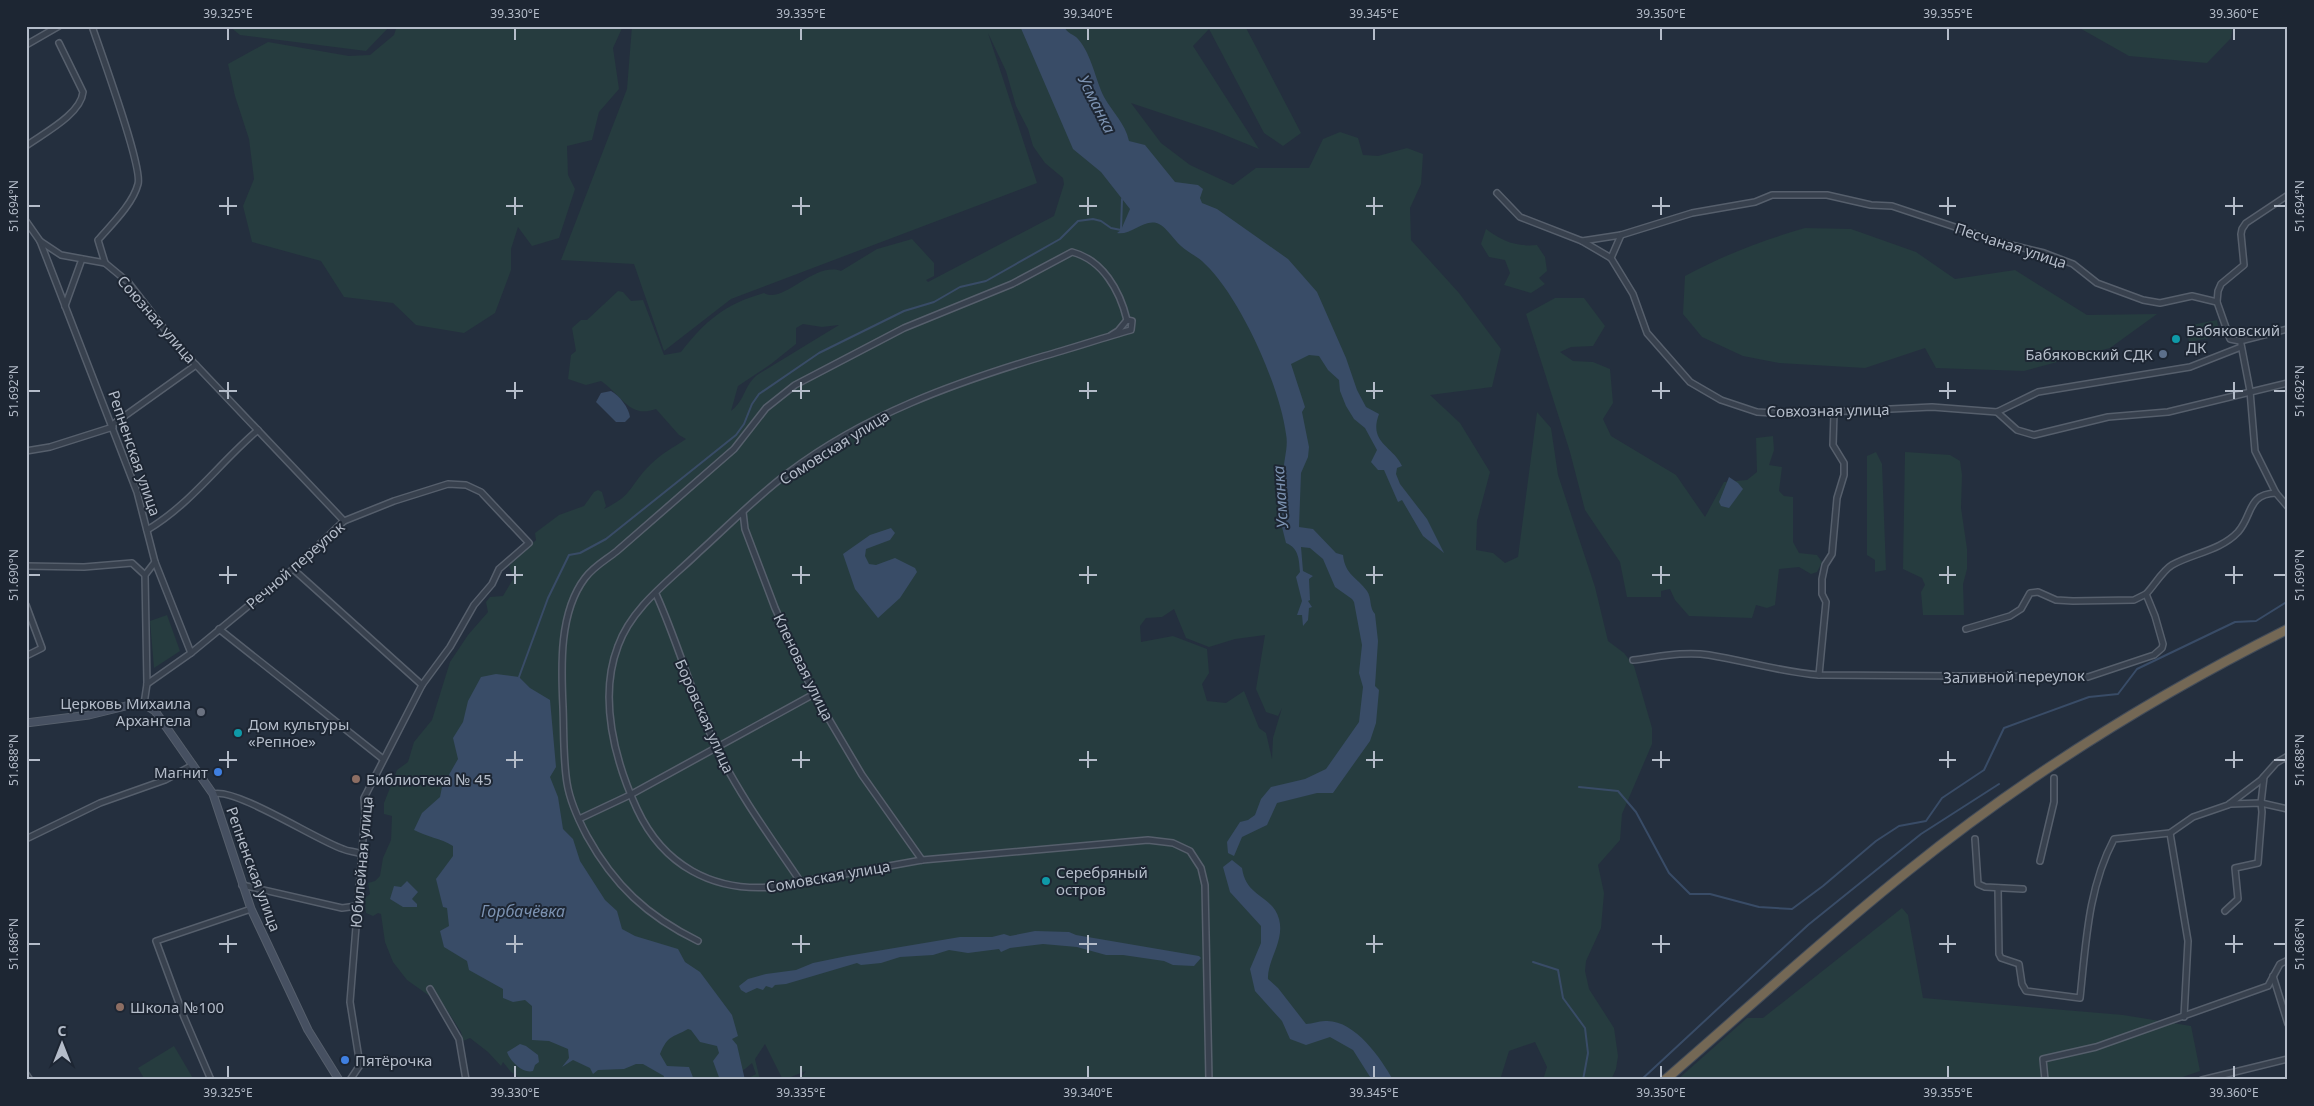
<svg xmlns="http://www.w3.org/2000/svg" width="2314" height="1106" font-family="'Noto Sans',sans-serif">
  <rect width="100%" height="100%" fill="#242f3e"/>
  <g fill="#263c3f" fill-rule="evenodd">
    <path d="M229,26H390L366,51L240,35Z"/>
    <path d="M397,26H623L613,48L619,89L599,112L592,140L567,146L568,175L575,189L559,238L532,246L518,227L511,249V270L495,313L464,333L416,325L393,303L344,297L321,261L252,242L243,206L254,179L249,139L235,96L228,64L268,42L349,56L370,55L394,35Z"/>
    <path d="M632,26H1245L1301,133L1283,146L1264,133L1209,29L1193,46L1259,149L1215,131L1131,103L1161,143L1190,165L1233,185L1256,168H1309L1323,139L1340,132L1358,138L1363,155L1378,156L1407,148L1423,154L1421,184L1410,208L1411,240L1459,293L1501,349L1492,387L1430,395L1460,423L1490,472L1477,521L1476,550L1493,553L1505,563L1518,557L1537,412L1551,428L1558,475L1595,587L1608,641L1624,653L1634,666L1652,728V744L1622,814L1620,840L1598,865L1604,893L1601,928L1586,961L1585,971L1589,989L1614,1028L1618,1056L1616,1069L1611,1080H1543L1547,1067L1535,1042L1509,1051L1500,1080H799L806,1071L783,1080L765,1044L755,1059L760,1080H745L756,1074L752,1063L745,1069L722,1080H523L511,1072L503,1062L501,1066L488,1052L470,1038L463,1041L461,1032L445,1007L407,980L393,962L385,942L381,914L378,913L373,916L366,913L365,898L370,894L368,883L375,881L380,876L383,858L391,840L392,816L384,814V803L397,770L408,762L414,742L432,720L450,662L468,635L488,612L486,602L490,597L503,596L516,574H512L509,566L536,540L535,533L559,515L584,506L594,492L598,490L602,492L606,506L604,509C634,495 630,484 651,464C661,454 674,447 686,439L679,435L656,409C629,419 622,395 601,381L586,385L568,379L571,355L576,351L572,328L581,320H587L618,291L623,292L631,301L643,300L664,355L681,352C705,321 725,304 764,293C783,305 814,261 841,271L877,249L912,239L934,263V276L926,280L928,282L1054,216L1064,184L1063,178L1045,163L1033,146L1028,129L1016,106L1006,71L988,33L1037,183L731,299L664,351L634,264L561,260L627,89ZM803,324L822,327L839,325L757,375C743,387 746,399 731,411L738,386L771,364L796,344V328ZM1174,609L1186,638L1209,647L1235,639L1265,635L1256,689L1266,712L1278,716L1282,708L1273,738L1272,759L1266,733L1259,728L1244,691L1226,703L1207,701L1202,684L1209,673L1207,649L1173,636L1141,642L1140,626L1146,618L1162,617Z"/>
    <path d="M2076,26H2233L2231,38L2207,63L2129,56Z"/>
    <path d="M1805,228L1851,229L1916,252L1955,279L2015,270L2087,315L2157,314L2110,348L2024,371L1936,368L1925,348L1865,368L1779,363L1743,356L1702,337L1683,314L1685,276C1724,255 1763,240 1805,228Z"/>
    <path d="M1486,229C1502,241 1516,247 1537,245L1545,257L1547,271L1539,278L1545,284L1531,293L1504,285L1510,273L1505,260L1489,257L1481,244Z"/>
    <path d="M1555,298H1584L1605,326L1593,346L1571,347L1560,352L1573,361L1593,362L1610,369L1613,403L1603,419L1611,436L1676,475L1705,517L1724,482L1747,480L1757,472L1756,438L1773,436L1774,450L1769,465L1782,467L1779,491L1784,496L1793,497V542L1799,553L1817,555L1822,562L1817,572L1811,574L1799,567L1779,569L1775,605L1767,608L1756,605L1752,618L1689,616L1675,600L1670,589L1661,591V597H1627L1620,562L1585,510L1570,452L1526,314Z"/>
    <path d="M2217,320L2220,336L2189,342L2186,326Z"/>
    <path d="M1876,452L1882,464L1886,570L1875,572V560L1867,555V456Z"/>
    <path d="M1905,452L1950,455L1960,461L1962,475L1961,508L1967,549V569L1963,584L1964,615H1923L1921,592L1925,585L1922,578L1903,569Z"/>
    <path d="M167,615L180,651L154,668L150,621Z"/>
    <path d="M1902,908L1908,915L1923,998L2123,1015L2191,1026L2200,1071L2174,1080H1677L1747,1018H1763Z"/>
    <path d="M174,1046L194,1080H145L138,1068Z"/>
  </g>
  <g fill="#394c67">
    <path d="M1020,26H1064C1067,34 1074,34 1078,39C1092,55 1095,79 1104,97C1113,113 1125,123 1129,141L1145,145L1175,182L1198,185L1203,189L1200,198L1202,203L1217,209L1288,259L1317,292L1346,358L1357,390L1366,407L1379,414C1368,443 1393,446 1402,466L1397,468L1396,474L1400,484L1427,519L1444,553L1423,536L1402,500L1398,502L1384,470H1378L1371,462L1377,450L1365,428L1354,419L1346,406L1340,391L1339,380L1328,370L1319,356L1309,355L1291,364L1305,407L1302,412L1309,447L1308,457L1301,473L1299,527L1313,529L1336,553L1343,555C1345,575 1357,577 1367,591C1372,598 1369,608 1375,614L1378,641L1375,686L1379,690L1376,723L1370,741L1333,793H1317L1277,803L1267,825L1242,837L1234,856L1228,853L1227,842L1240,822L1248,820L1255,815L1261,799L1271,787L1305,779L1326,769L1359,722L1363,687L1359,673L1362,645L1354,602L1352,599L1335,587L1323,559L1310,548L1301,547L1303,571L1313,576L1309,579L1310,600L1308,601L1312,607L1309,608L1308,620L1303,626L1302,615H1297L1302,601L1296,577L1300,572C1299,560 1299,548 1286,543L1282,527L1283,488L1287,480L1284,478C1282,462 1289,449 1286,434C1280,386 1240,297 1205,264C1198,256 1188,253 1181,246C1174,240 1167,228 1159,224C1145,217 1131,236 1117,233L1121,230L1130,209L1101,172L1073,149Z"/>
    <path d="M611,391C619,395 629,408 630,417L625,422H616L596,402L601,393Z"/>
    <path d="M1729,477L1738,483L1743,489L1729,508L1721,506L1719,502Z"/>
    <path d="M891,528L895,533L890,540L866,549L865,556L869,564L876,565L895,558L915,568L917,572L900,598L878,618L855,589L843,554L870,535Z"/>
    <path d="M496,674L519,677L530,688L550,700L556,767L550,777L558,797L563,829L573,839L580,861L605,900L617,911L622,929L635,936L678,949L685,962L700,972L732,1015L738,1036L732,1039L737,1045L745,1080H720L713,1061L719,1053L717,1046L700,1042L691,1030L688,1029C672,1038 668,1035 660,1054L667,1066L689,1067L694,1080H663L664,1076L643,1064H636L624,1069L598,1070L593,1074L590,1068L573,1060L562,1067L569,1058L568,1049L549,1041L532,1040V1006L525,1000L513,1002L503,998V989L469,970L467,961L444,947L440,931L449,926L447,908L443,907L436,879L453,856V846C440,838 427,837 414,830L422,813L440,797L442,787L458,759L453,738L463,722L468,701L481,677Z"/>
    <path d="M1232,860L1242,868C1246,898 1273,895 1279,919C1285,941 1267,960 1268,979L1278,988L1306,1024C1313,1024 1318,1021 1325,1021C1354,1019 1381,1058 1393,1080H1372L1353,1050L1330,1037L1306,1045L1290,1039L1282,1021L1255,991L1250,969L1261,943V926L1230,892L1223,867Z"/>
    <path d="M407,881L418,892L412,899L417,904V907H403L390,899L394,886L401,887Z"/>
    <path d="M1035,931L1069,932L1076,935L1199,956L1201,958L1194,966L1173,965L1164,961L1123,955H1106L1077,947L1043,944L1010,948L1001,952L999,949L968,953L949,950L933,955L900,957L881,963L861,965L857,963L786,984L775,985L772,988L766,986L763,990L757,988L746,993L741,990L739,986L748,979L766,974L796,970L813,963L847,956L960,937H992L1004,934L1010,936Z"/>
    <path d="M520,1044L526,1046L538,1055L539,1062L535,1065L533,1071C523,1074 510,1061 507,1052Z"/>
  </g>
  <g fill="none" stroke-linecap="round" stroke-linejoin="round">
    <g stroke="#394c67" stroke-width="2">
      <path d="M519,677L548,598L569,555L580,553L606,539L736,435L744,424L752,404L759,394L819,353L904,311L934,302L960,287L986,281L1060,239L1078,221L1093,219L1101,221L1111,228L1121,230L1122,199"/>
      <path d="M1579,787L1618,791L1636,812L1669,873L1690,894H1710L1759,907L1792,909L1823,886L1876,841L1899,826L1926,821L1942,798L1984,770L2004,728L2089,697L2118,694L2137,669L2235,622L2256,621L2288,601"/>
      <path d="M1533,962L1558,970L1563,998L1585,1028L1588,1053L1583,1080"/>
      <path d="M1641,1080L1808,925L1921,834L1999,784"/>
    </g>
    <g stroke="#565f6c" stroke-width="8">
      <g id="street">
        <path d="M92,26C100,50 143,167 138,184C133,204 111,225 98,240L105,263L128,282L176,344L344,521"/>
        <path d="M26,45L59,26"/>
        <path d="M26,146C44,133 81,114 83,92L59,43"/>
        <path d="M1497,193L1520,217L1582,241L1621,235L1692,213L1755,202L1772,195H1827L1871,205L1892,206L2003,243L2044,253L2073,264L2097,283L2143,300L2160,303L2192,296L2217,302"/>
        <path d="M2288,195L2246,223L2242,229L2241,234L2244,265L2221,284L2218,291L2217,302L2230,339L2240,341L2288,329"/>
        <path d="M26,221L40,241L137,492L155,562L145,575L147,684L144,704"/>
        <path d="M1621,235L1611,258L1633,294L1647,333L1690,382L1721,400L1757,412L1787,414L1932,407L1997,412L2038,392L2190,367L2241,347"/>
        <path d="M40,241L61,255L105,263"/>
        <path d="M1582,241L1611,258"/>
        <path d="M65,306L82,259"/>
        <path d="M1110,336L1118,331L1127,320L1132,321L1131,330C1102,338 1073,348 1044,356C954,383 864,415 788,473C756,497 728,526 698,553C669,581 632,607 618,646C598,698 615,761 637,809C663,865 712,892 773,887L922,860L1148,840L1173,843L1190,851L1201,868L1205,885L1209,1080"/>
        <path d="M2241,344L2250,391L2255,451L2276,493L2288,507"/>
        <path d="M1997,412L2017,430L2034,435L2108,417L2168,412L2288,383"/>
        <path d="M112,425L196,365"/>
        <path d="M26,451L50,447L113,427"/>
        <path d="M743,512L745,529L775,608L814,694L862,775L922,860"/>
        <path d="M147,530C190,505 220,462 258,430"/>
        <path d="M155,562L191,653"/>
        <path d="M26,566L84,567L132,563L145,575"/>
        <path d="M293,569L422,685"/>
        <path d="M656,594C679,645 693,699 717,749C740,796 771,838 800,881"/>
        <path d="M26,605L42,648L26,656"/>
        <path d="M219,629L383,759"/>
        <path d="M1966,629L2010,616L2021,609L2030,593L2038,592L2056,600L2073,601L2134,600L2146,594"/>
        <path d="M1633,660C1658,657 1684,651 1709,655C1746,661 1781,672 1819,675L2088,677L2154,655L2162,648L2163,644L2155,616L2146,594C2154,586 2162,571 2172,565C2193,553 2220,551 2238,532C2253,515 2247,494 2276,493"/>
        <path d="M1819,675L1826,602L1822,594V579L1825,565L1832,554L1837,498L1844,475V463L1833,445L1834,412"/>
        <path d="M147,684L191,653L293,569L344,521L394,501L448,484L466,485L481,492L529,543L499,569L492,584L474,605L450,647L422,685L364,798L365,814L350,1002L360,1065L350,1080"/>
        <path d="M2264,777L2261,803L2288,809"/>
        <path d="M213,794C235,787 316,840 343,849C349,852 355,851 361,854"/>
        <path d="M579,819L630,795L814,694"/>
        <path d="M2170,833L2188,941L2184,1017"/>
        <path d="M26,839L100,803L165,780L193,765"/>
        <path d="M1975,839L1978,884L1985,887L2023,889"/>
        <path d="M2040,861L2054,802V778"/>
        <path d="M242,885L342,908L357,906"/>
        <path d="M1998,888L1999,954L2001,958L2019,964L2022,984L2026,991L2080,998C2086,943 2088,888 2114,839L2170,833L2193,817L2228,805L2261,780L2276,763L2288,756"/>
        <path d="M2225,911L2238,899L2235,868L2258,863L2262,812L2261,803L2230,804"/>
        <path d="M698,941C647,916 614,885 587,836C578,819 570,802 567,783C563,758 564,732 563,707C561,666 559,612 585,578C594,566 606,560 617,551L734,449L766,408L795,385L904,328L1012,284L1072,252C1103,260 1120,291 1127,320"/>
        <path d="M2273,976L2288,1024"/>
        <path d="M430,989L459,1039L466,1080"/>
        <path d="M26,1074L30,1080"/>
        <path d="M211,1080L184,1017L156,941L251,909"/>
        <path d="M2045,1080L2043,1059L2096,1047L2268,986L2280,964L2288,960"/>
        <path d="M2202,1080L2288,1059"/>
      </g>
    </g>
    <g stroke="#565f6c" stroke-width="9">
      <path id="secondary" d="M26,723L89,715L134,704H144L155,711L213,794L251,909L308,1030L339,1080"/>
    </g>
    <g stroke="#434c59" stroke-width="11">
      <path id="highway" d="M1665,1080C1746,1010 1825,937 1909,870C2026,776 2154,696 2288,629"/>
    </g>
    <use href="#street" stroke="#38414e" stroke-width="5"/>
    <use href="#secondary" stroke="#465061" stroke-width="7"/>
    <use href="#highway" stroke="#746855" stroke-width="9"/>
  </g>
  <path fill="none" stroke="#b4bcc9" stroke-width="2" d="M228,28V40M515,28V40M801,28V40M1088,28V40M1374,28V40M1661,28V40M1948,28V40M2234,28V40M228,197V215M515,197V215M801,197V215M1088,197V215M1374,197V215M1661,197V215M1948,197V215M2234,197V215M28,206H40M219,206H237M506,206H523M792,206H810M1079,206H1097M1366,206H1383M1652,206H1670M1939,206H1956M2225,206H2243M2274,206H2286M228,382V399M515,382V399M801,382V399M1088,382V399M1374,382V399M1661,382V399M1948,382V399M2234,382V399M28,391H40M219,391H237M506,391H523M792,391H810M1079,391H1097M1366,391H1383M1652,391H1670M1939,391H1956M2225,391H2243M2274,391H2286M228,566V584M515,566V584M801,566V584M1088,566V584M1374,566V584M1661,566V584M1948,566V584M2234,566V584M28,575H40M219,575H237M506,575H523M792,575H810M1079,575H1097M1366,575H1383M1652,575H1670M1939,575H1956M2225,575H2243M2274,575H2286M228,751V768M515,751V768M801,751V768M1088,751V768M1374,751V768M1661,751V768M1948,751V768M2234,751V768M28,760H40M219,760H237M506,760H523M792,760H810M1079,760H1097M1366,760H1383M1652,760H1670M1939,760H1956M2225,760H2243M2274,760H2286M228,935V953M515,935V953M801,935V953M1088,935V953M1374,935V953M1661,935V953M1948,935V953M2234,935V953M28,944H40M219,944H237M506,944H523M792,944H810M1079,944H1097M1366,944H1383M1652,944H1670M1939,944H1956M2225,944H2243M2274,944H2286M228,1066V1078M515,1066V1078M801,1066V1078M1088,1066V1078M1374,1066V1078M1661,1066V1078M1948,1066V1078M2234,1066V1078"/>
  <g fill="#0f9aa8" stroke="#1d2633" stroke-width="2">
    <circle cx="2176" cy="339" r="5"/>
    <circle cx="238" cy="733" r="5"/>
    <circle cx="1046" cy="881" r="5"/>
  </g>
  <circle fill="#5c6f8a" stroke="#1d2633" stroke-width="2" cx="2163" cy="354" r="5"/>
  <circle fill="#6b7280" stroke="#1d2633" stroke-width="2" cx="201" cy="712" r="5"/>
  <g fill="#3f7fe0" stroke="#1d2633" stroke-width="2">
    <circle cx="218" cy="772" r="5"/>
    <circle cx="345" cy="1060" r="5"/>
  </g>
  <g fill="#8d6e63" stroke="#1d2633" stroke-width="2">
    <circle cx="356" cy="779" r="5"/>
    <circle cx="120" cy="1007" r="5"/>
  </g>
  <g text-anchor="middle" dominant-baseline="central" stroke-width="4" stroke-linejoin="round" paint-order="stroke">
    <g font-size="15" fill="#b4bcc9" stroke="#1d2633">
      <text transform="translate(2011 245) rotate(18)">Песчаная улица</text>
      <text transform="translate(157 319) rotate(49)">Союзная улица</text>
      <text transform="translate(1828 410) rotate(-1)">Совхозная улица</text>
      <text transform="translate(834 447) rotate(-32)">Сомовская улица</text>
      <text transform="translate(135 453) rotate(71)">Репненская улица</text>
      <text transform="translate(295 565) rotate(-41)">Речной переулок</text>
      <text transform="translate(804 667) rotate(64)">Кленовая улица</text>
      <text transform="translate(2014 676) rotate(-1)">Заливной переулок</text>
      <text transform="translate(705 716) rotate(66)">Боровская улица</text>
      <text transform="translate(361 862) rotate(-85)">Юбилейная улица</text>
      <text transform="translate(254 869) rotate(70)">Репненская улица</text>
      <text transform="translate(828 876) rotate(-10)">Сомовская улица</text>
    </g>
    <g font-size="15" fill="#b4bcc9" stroke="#1d2633" text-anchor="start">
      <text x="2186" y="330">Бабяковский<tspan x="2186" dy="17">ДК</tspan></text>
      <text x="2153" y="354" text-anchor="end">Бабяковский СДК</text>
      <text x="191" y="703" text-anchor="end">Церковь Михаила<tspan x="191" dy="17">Архангела</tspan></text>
      <text x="248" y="724">Дом культуры<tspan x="248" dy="17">«Репное»</tspan></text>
      <text x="208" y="772" text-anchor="end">Магнит</text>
      <text x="366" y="779">Библиотека № 45</text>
      <text x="1056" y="872">Серебряный<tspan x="1056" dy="17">остров</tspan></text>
      <text x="130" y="1007">Школа №100</text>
      <text x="355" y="1060">Пятёрочка</text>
    </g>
    <g font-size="16" font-style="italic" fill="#7c92b1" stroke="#1d2633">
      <text transform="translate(1097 104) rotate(63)">Усманка</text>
      <text transform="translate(1280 497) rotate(-94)">Усманка</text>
      <text x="523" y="911">Горбачёвка</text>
    </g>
  </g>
  <rect width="2314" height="1106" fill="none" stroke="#1d2633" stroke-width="55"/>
  <g transform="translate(62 1044)" stroke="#1d2633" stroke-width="4" paint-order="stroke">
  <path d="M0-4L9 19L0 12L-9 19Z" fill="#b4bcc9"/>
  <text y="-8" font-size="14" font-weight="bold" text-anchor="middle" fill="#b4bcc9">С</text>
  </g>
  <rect x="28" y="28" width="2258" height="1050" fill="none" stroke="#b4bcc9" stroke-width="2"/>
  <g font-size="12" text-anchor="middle" fill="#b4bcc9">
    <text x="228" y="18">39.325°E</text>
    <text x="515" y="18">39.330°E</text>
    <text x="801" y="18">39.335°E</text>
    <text x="1088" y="18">39.340°E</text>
    <text x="1374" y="18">39.345°E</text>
    <text x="1661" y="18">39.350°E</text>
    <text x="1948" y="18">39.355°E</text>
    <text x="2234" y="18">39.360°E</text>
    <text transform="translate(14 206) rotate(-90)" y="4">51.694°N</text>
    <text transform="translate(2300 206) rotate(-90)" y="4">51.694°N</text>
    <text transform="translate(14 391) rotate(-90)" y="4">51.692°N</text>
    <text transform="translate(2300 391) rotate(-90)" y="4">51.692°N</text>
    <text transform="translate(14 575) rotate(-90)" y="4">51.690°N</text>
    <text transform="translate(2300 575) rotate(-90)" y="4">51.690°N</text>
    <text transform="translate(14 760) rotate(-90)" y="4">51.688°N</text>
    <text transform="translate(2300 760) rotate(-90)" y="4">51.688°N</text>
    <text transform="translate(14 944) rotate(-90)" y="4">51.686°N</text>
    <text transform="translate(2300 944) rotate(-90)" y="4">51.686°N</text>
    <text x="228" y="1097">39.325°E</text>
    <text x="515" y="1097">39.330°E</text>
    <text x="801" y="1097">39.335°E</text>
    <text x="1088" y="1097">39.340°E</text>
    <text x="1374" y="1097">39.345°E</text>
    <text x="1661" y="1097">39.350°E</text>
    <text x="1948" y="1097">39.355°E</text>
    <text x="2234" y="1097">39.360°E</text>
  </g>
</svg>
